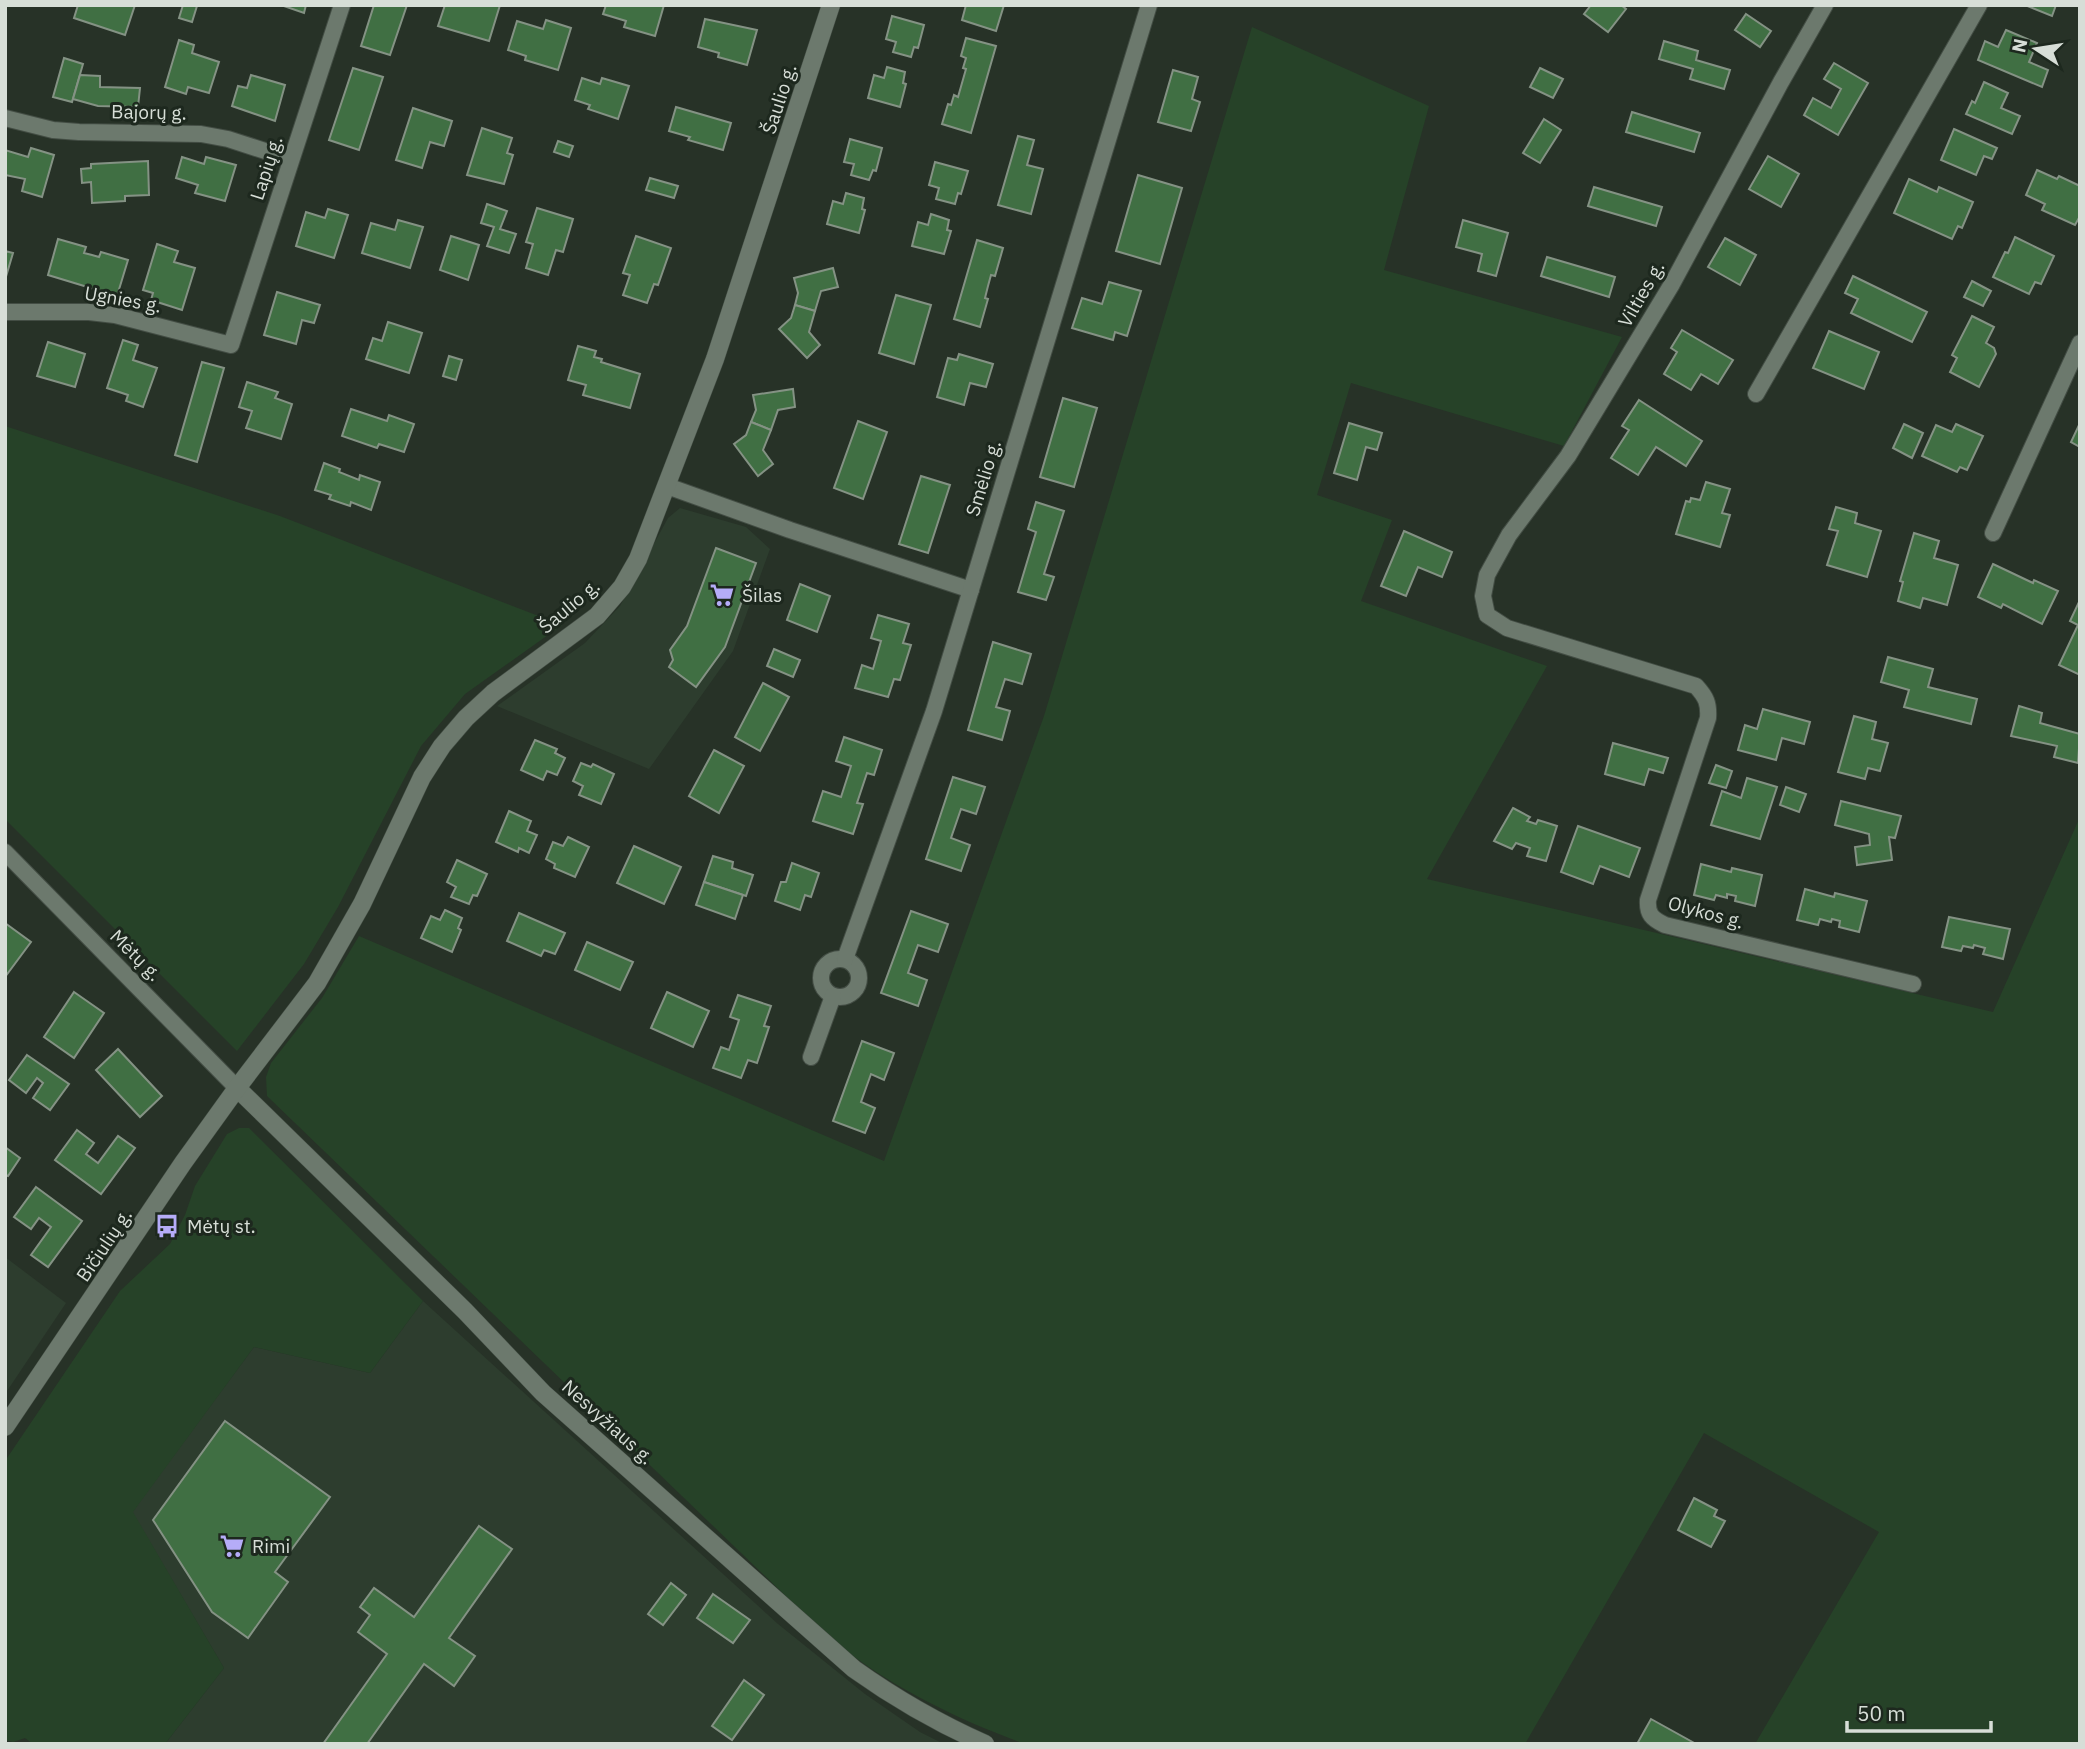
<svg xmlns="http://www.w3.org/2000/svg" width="2085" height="1749" font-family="'IBM Plex Sans',sans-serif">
  <rect width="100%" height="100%" fill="#273227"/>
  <g fill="#2d3d2e">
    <path d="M680,508L746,527L770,549L733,651L649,769L497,706L585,643L620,606L668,518Z"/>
    <path d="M5,1257L66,1303L5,1394Z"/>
    <path d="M423,1301L778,1624L865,1694L920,1732L944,1744H165L224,1668L132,1512L254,1347L370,1373Z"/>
  </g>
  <g fill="#264228">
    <path d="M1252,27L1429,106L1384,270L1622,337L1564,446L1351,383L1317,495L1392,520L1361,601L1547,666L1427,879L1993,1012L2080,817V1744H1755L1879,1532L1704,1433L1525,1744H1025C962,1721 899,1691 845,1650C827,1636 810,1619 793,1603L267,1096L266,1077L271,1063L322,998L359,936L884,1161L1044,716Z"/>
    <path d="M5,426L280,516L562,625L465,694L421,746L338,907L304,964L237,1051L5,819Z"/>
    <path d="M239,1128H249L423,1301L370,1373L254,1347L133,1512L224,1668L165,1744H33L25,1738L13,1742L5,1740V1461L120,1291L170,1244L185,1215L195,1186L227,1134Z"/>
  </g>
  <g fill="#406f43" stroke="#849284" stroke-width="2">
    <path d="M78,5H135L125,35L74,18Z"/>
    <path d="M183,5L197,6L192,22L179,18Z"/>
    <path d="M281,5H306L304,13Z"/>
    <path d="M374,5H407L390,55L361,46Z"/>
    <path d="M445,5H500L489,41L438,26Z"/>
    <path d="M606,5H664L655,36L624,27L626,21L603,14Z"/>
    <path d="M966,5H1004L996,31L962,20Z"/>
    <path d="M1591,5H1621L1626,9L1608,32L1584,14Z"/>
    <path d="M2025,5H2056L2052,16Z"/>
    <path d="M1746,14L1771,31L1760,47L1735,30Z"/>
    <path d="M892,16L924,25L918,48L914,47L911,57L893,52L896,42L886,39Z"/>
    <path d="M705,19L757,30L747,65L718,57L719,53L698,47Z"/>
    <path d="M546,20L571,28L558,70L525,60L526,56L508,50L517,21L543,29Z"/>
    <path d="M2006,30L2037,43L2029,62L2048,70L2042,87L1978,60L1985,41L1998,47Z"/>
    <path d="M966,38L996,46L971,133L942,124L948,104L951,105L954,95L958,97L966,69L963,68L966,58L961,56Z"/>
    <path d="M179,40L194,45L192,53L219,62L209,93L188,87L186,94L165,87Z"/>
    <path d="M1664,41L1698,51L1696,60L1730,70L1724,89L1690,79L1693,69L1659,59Z"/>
    <path d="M64,58L83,64L72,102L53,97Z"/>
    <path d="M1834,63L1868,83L1838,135L1804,115L1813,98L1831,108L1841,89L1824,79Z"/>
    <path d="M887,67L905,72L903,83L906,84L900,107L868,98L874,75L884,78Z"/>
    <path d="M353,68L383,77L359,150L329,140Z"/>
    <path d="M1540,68L1563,79L1553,98L1530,87Z"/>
    <path d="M1173,70L1198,77L1192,99L1200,102L1191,131L1158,122Z"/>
    <path d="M80,75L100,76V87L140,88L138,107L98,106L73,99Z"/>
    <path d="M251,75L285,85L275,121L232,106L238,86L247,88Z"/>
    <path d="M582,78L600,84L602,78L629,86L618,119L588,109L590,105L575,100Z"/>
    <path d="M1984,82L2008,93L2001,108L2020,116L2012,134L1966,114L1972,101L1975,103Z"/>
    <path d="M676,107L731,123L723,150L688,140L690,137L669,131Z"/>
    <path d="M413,108L452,121L444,146L430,142L422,168L396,160Z"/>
    <path d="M1632,112L1700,133L1694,152L1626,132Z"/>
    <path d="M1544,119L1561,130L1540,163L1523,153Z"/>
    <path d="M482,128L512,138L507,153L513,155L504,184L467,175Z"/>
    <path d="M1954,129L1997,148L1992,159L1984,156L1976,175L1941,160Z"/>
    <path d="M1018,136L1034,140L1027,165L1043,169L1031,214L998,205Z"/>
    <path d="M850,139L882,148L876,171L873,170L869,180L851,175L854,164L844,162Z"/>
    <path d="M558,141L573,146L569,157L554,152Z"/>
    <path d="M31,148L54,155L42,197L22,191L25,179L5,175V150L28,157Z"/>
    <path d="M1768,156L1799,174L1781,207L1749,189Z"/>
    <path d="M182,157L204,164L206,157L236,165L225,201L195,193L198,185L176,178Z"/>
    <path d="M148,161L149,195L125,196V201L92,203L91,182L82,183L81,169L91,168V164Z"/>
    <path d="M935,162L968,171L961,194L958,193L955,204L936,199L939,188L929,185Z"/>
    <path d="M2037,170L2057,179L2059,176L2080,186V216L2075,225L2042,210L2045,204L2026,195Z"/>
    <path d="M1138,175L1182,188L1160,264L1116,251Z"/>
    <path d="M650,178L678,186L674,198L646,190Z"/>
    <path d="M1909,179L1937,192L1939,187L1973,202L1962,228L1958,226L1952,239L1894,213Z"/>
    <path d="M1594,187L1662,207L1656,226L1588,206Z"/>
    <path d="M846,193L864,198L862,209L865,210L859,233L827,224L833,201L843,204Z"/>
    <path d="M487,204L507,211L500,229L516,234L509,253L487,246L494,227L481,223Z"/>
    <path d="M537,208L573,219L563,252L556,250L548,275L526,268L533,244L526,242Z"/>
    <path d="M328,209L348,215L334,258L296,246L306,212L325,218Z"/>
    <path d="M931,214L949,220L947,230L951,231L944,254L912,246L918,222L928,225Z"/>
    <path d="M398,220L423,227L410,268L362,253L371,223L395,230Z"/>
    <path d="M1463,220L1508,233L1496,276L1478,271L1482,254L1456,247Z"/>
    <path d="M451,236L479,245L468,280L440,270Z"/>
    <path d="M636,236L671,248L658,285L654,284L647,303L623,295L630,275L623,273Z"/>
    <path d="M2015,237L2054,256L2041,284L2035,282L2029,294L1993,277L2005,252L2008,253Z"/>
    <path d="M1725,238L1756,255L1740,285L1708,267Z"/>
    <path d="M58,239L86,247L84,253L92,255L99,257L101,252L128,260L117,296L48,275Z"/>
    <path d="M977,240L1003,248L995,276L991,275L988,286L985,298L988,299L980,327L954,319Z"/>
    <path d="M157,244L178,251L174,262L195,268L182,310L151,300L153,293L143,290Z"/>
    <path d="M5,251L13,253L5,280Z"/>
    <path d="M1547,257L1615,277L1609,297L1541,276Z"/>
    <path d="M833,268L838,287L821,291L815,311L795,305L798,293L794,278Z"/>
    <path d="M1853,276L1927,312L1912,342L1851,313L1858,299L1845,293Z"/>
    <path d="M1972,281L1991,291L1983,306L1964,297Z"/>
    <path d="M1109,282L1141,291L1127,336L1115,332L1113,340L1072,328L1082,298L1102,304Z"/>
    <path d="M277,292L320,305L314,323L302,320L296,344L264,335Z"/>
    <path d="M896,295L931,305L914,364L879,353Z"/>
    <path d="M795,305L815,311L809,332L820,345L807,358L779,329L791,318Z"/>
    <path d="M1972,316L1994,327L1986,343L1994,348L1996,354L1979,387L1950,372L1957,358L1952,355Z"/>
    <path d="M388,322L422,333L409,373L366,359L373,338L382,341Z"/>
    <path d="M1682,330L1733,360L1718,384L1701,374L1691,390L1664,374L1677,352L1671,348Z"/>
    <path d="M1829,331L1879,352L1864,389L1813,368Z"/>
    <path d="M123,340L138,345L133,360L157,368L143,407L126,401L128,395L107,388Z"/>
    <path d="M48,342L85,354L75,387L37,376Z"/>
    <path d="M578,346L596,351L594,357L602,359L601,362L640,374L630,408L583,395L586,385L568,380Z"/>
    <path d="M959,354L993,364L986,387L970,383L964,405L937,397L948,358L957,360Z"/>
    <path d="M449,356L462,360L456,380L443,376Z"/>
    <path d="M202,362L224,368L197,462L175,455Z"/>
    <path d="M247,382L278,392L275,398L292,404L281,439L246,428L252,411L239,407Z"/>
    <path d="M793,389L795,407L778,410L771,430L751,422L756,410L753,395Z"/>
    <path d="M1063,398L1097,408L1074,487L1040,477Z"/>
    <path d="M1639,400L1702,441L1686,466L1656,447L1638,475L1611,458L1629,430L1622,426Z"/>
    <path d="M351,409L387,421L389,415L414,424L404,452L379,444L377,448L342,436Z"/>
    <path d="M858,421L887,432L863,499L834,488Z"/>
    <path d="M751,422L771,430L763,450L773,464L758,476L734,444L746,435Z"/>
    <path d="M1349,423L1382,433L1377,450L1366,447L1357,480L1334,473Z"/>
    <path d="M2080,423V447L2071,442Z"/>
    <path d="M1904,424L1923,433L1912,458L1893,448Z"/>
    <path d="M1956,424L1983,436L1967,470L1960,467L1957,472L1922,456L1936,425L1952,432Z"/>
    <path d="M324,463L340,469L339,472L359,480L360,475L380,482L371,510L351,502L350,506L329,499L331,495L315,490Z"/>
    <path d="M921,476L950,485L928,553L899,544Z"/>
    <path d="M1706,482L1730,489L1722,513L1730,515L1720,547L1676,534L1686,501L1690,502L1691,498L1700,500Z"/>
    <path d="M1036,502L1064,511L1044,574L1054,577L1046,600L1018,592L1036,532L1028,529Z"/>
    <path d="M1836,507L1857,513L1855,523L1881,531L1867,577L1827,565L1838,531L1829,529Z"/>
    <path d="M1404,531L1452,552L1442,577L1418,567L1406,596L1381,586Z"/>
    <path d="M1914,533L1939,541L1934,558L1958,565L1947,605L1923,598L1920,608L1898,601L1903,582L1900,581Z"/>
    <path d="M716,548L756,563L725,647L696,687L669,667L673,660L670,650L687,626Z"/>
    <path d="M1993,564L2033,583L2034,580L2058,591L2042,624L2003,604L2001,608L1978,597Z"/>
    <path d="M800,584L830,596L817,632L787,620Z"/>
    <path d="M2079,602H2080V675L2059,665L2078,625L2070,621Z"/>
    <path d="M878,615L909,624L903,643L911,645L900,680L894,679L888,697L855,688L862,665L873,669L881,641L871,638Z"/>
    <path d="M993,642L1031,654L1022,684L1005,679L996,707L1010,711L1002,740L968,730Z"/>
    <path d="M774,649L800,660L793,677L767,666Z"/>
    <path d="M1888,657L1933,669L1928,687L1977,699L1971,724L1904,707L1909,690L1881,682Z"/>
    <path d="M763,683L789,697L760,751L735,737Z"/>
    <path d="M2019,706L2042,713L2040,723L2080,734L2078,763L2054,757L2057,746L2011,736Z"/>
    <path d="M1763,709L1810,722L1804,744L1782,738L1776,760L1738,750L1745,725L1757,729Z"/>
    <path d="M1854,716L1876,722L1872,739L1888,743L1880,771L1868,768L1865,779L1838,772Z"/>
    <path d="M844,737L882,750L874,775L867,773L857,803L863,804L853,834L813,821L823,791L841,797L851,766L836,761Z"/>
    <path d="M535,740L557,749L555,753L565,758L557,775L547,771L543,780L521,770Z"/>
    <path d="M1613,743L1668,758L1663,773L1649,769L1644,785L1605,774Z"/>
    <path d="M714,750L744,766L719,813L689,796Z"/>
    <path d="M581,763L591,767L593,764L614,774L601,804L579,795L583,786L573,781Z"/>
    <path d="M1716,765L1732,771L1726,788L1709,783Z"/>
    <path d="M953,777L985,787L976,814L961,809L951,838L970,845L961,871L926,859Z"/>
    <path d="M1747,778L1777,787L1760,839L1711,825L1722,791L1741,798Z"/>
    <path d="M1786,787L1806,794L1799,812L1780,805Z"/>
    <path d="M1841,801L1901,816L1895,838L1889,837L1892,860L1857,865L1855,847L1870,845L1869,834L1835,825Z"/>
    <path d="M1513,808L1530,817L1527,821L1536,824L1538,820L1557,826L1546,861L1527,856L1530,848L1516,843L1512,849L1494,841Z"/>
    <path d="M509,811L531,821L527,831L537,835L529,853L519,848L518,852L496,842Z"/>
    <path d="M1578,826L1640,848L1629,877L1600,866L1593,884L1561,872Z"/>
    <path d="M568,837L589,847L575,877L554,868L555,864L546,859L553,842L563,846Z"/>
    <path d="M634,846L681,867L664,904L617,883Z"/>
    <path d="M713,856L733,862L732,868L753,875L746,896L704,882Z"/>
    <path d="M457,860L487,874L477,896L473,895L469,904L451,897L456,887L447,882Z"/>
    <path d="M792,863L819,873L811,897L805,895L800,910L775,901L781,882H786Z"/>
    <path d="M1701,864L1731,872L1732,868L1762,875L1755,906L1735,901L1736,896L1727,894V898L1716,895L1714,900L1694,895Z"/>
    <path d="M704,882L743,895L735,919L696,905Z"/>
    <path d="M1805,889L1834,897L1835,893L1867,901L1859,932L1839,927L1840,921L1832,919L1831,922L1820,919L1818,925L1797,920Z"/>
    <path d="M445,910L462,918L458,928L461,930L452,952L421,938L431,916L440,920Z"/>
    <path d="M911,911L948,924L938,952L918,945L908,973L927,980L918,1006L881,993Z"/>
    <path d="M519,913L565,933L555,954L544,950L541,956L507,941Z"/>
    <path d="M1949,917L2010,929L2003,959L1983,954L1985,948L1974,945L1973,948L1963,946L1961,951L1942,947Z"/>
    <path d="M5,923L31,942L5,977Z"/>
    <path d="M587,942L633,962L620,990L575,970Z"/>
    <path d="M74,992L104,1013L74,1058L44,1037Z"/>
    <path d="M667,992L709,1011L693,1047L651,1028Z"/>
    <path d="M738,995L771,1006L764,1026L769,1027L757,1063L748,1060L741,1078L713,1068L721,1047L729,1050L739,1020L730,1017Z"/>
    <path d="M862,1041L894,1053L884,1080L871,1074L861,1102L875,1108L865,1133L833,1121Z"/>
    <path d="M118,1049L162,1096L140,1117L96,1070Z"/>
    <path d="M27,1055L69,1084L50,1110L33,1098L43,1083L37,1078L26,1093L9,1080Z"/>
    <path d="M77,1130L94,1143L86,1154L98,1163L118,1136L135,1148L101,1194L55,1160Z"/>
    <path d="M5,1147L20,1158L8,1176L5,1175Z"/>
    <path d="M36,1187L82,1221L48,1267L31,1255L51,1227L39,1218L31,1229L14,1217Z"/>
    <path d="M225,1421L330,1497L275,1572L288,1582L248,1638L212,1612L153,1520Z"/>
    <path d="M1694,1498L1717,1510L1714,1516L1725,1521L1711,1547L1678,1530Z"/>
    <path d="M479,1526L512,1549L449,1638L475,1656L454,1686L424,1664L367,1744H323L387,1654L358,1632L370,1615L360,1607L374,1588L414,1617Z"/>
    <path d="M671,1583L686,1595L663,1625L648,1614Z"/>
    <path d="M713,1594L750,1620L733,1643L697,1618Z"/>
    <path d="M744,1680L764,1695L732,1740L712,1726Z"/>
    <path d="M1651,1719L1696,1744H1637Z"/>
  </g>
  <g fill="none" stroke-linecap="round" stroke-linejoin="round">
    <g stroke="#434d44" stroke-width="18">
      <g id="minor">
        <path d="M1825,5L1781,82L1672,284L1568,456L1509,535L1487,575L1483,596L1487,615L1507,628L1696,686C1706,697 1709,703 1708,718L1648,900C1647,914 1652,919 1665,925L1913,984"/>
        <path d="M5,118L53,130L79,132L201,134L228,139L290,159"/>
        <path d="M5,312H89L115,315L231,345L342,5"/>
        <path d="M1756,394L1979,5"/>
        <path d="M667,486L790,530L971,590"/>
        <path d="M1993,533L2080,343"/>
        <path d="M5,852L237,1088"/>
        <circle cx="840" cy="978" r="19"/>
        <path d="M845,959L934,711L1149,5"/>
        <path d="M811,1057L833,996"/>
      </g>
    </g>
    <g stroke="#434d44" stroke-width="19">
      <g id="tertiary">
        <path d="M237,1088L465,1311L543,1393L854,1669C896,1699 938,1723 985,1744"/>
        <path d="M5,1427L183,1163L237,1088L317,983L362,904L422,777L442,746L466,718L493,693L597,616L622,587L638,559L715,359L831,5"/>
      </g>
    </g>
    <use href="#minor" stroke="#6c796d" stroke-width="16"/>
    <use href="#tertiary" stroke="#6c796d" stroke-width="18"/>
  </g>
  <defs>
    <g id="supermarket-bare" transform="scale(1.89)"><path d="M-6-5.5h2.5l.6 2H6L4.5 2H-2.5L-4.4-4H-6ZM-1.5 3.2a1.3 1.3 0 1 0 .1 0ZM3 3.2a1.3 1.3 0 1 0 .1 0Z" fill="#b5acf8" stroke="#1d281e" stroke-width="2.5" paint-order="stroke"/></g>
    <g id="bus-bare" transform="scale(1.89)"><path d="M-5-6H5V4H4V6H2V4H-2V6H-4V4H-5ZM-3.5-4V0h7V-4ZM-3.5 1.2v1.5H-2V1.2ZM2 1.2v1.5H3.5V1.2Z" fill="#b5acf8" stroke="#1d281e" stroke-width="2.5" paint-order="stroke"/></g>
  </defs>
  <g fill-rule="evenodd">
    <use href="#supermarket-bare" x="722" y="595"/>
    <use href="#bus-bare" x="167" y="1226"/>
    <use href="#supermarket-bare" x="232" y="1546"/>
  </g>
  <g text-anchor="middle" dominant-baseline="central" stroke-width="6" stroke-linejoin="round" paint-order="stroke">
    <g font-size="19" fill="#d7ded7" stroke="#1d281e">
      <text transform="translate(779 99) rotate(-72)">Šaulio g.</text>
      <text transform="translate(149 112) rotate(1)">Bajorų g.</text>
      <text transform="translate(266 168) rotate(-72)">Lapių g.</text>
      <text transform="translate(1641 294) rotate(-60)">Vilties g.</text>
      <text transform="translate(123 299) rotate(10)">Ugnies g.</text>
      <text transform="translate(983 478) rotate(-73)">Smėlio g.</text>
      <text transform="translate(569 606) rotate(-40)">Šaulio g.</text>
      <text transform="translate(1706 912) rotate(15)">Olykos g.</text>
      <text transform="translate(136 955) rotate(45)">Mėtų g.</text>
      <text transform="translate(104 1245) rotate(-56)">Bičiulių g.</text>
      <text transform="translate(608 1422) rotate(42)">Nesvyžiaus g.</text>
    </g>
    <g font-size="19" fill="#d7ded7" stroke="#1d281e" text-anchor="start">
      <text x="742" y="595">Šilas</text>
      <text x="187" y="1226">Mėtų st.</text>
      <text x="252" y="1546">Rimi</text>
    </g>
  </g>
  <rect width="2085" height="1749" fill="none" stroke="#d7ded7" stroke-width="14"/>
  <g transform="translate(2036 49) rotate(282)" stroke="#1d281e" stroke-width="5" paint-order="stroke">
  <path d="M0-5L12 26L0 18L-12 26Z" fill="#d7ded7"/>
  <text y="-10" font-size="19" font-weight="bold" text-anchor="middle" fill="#d7ded7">N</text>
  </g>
  <path d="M1847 1721v10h144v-10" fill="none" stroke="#d7ded7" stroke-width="3.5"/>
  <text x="1857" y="1721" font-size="21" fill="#d7ded7" stroke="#1d281e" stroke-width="5" paint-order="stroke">50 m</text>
</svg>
